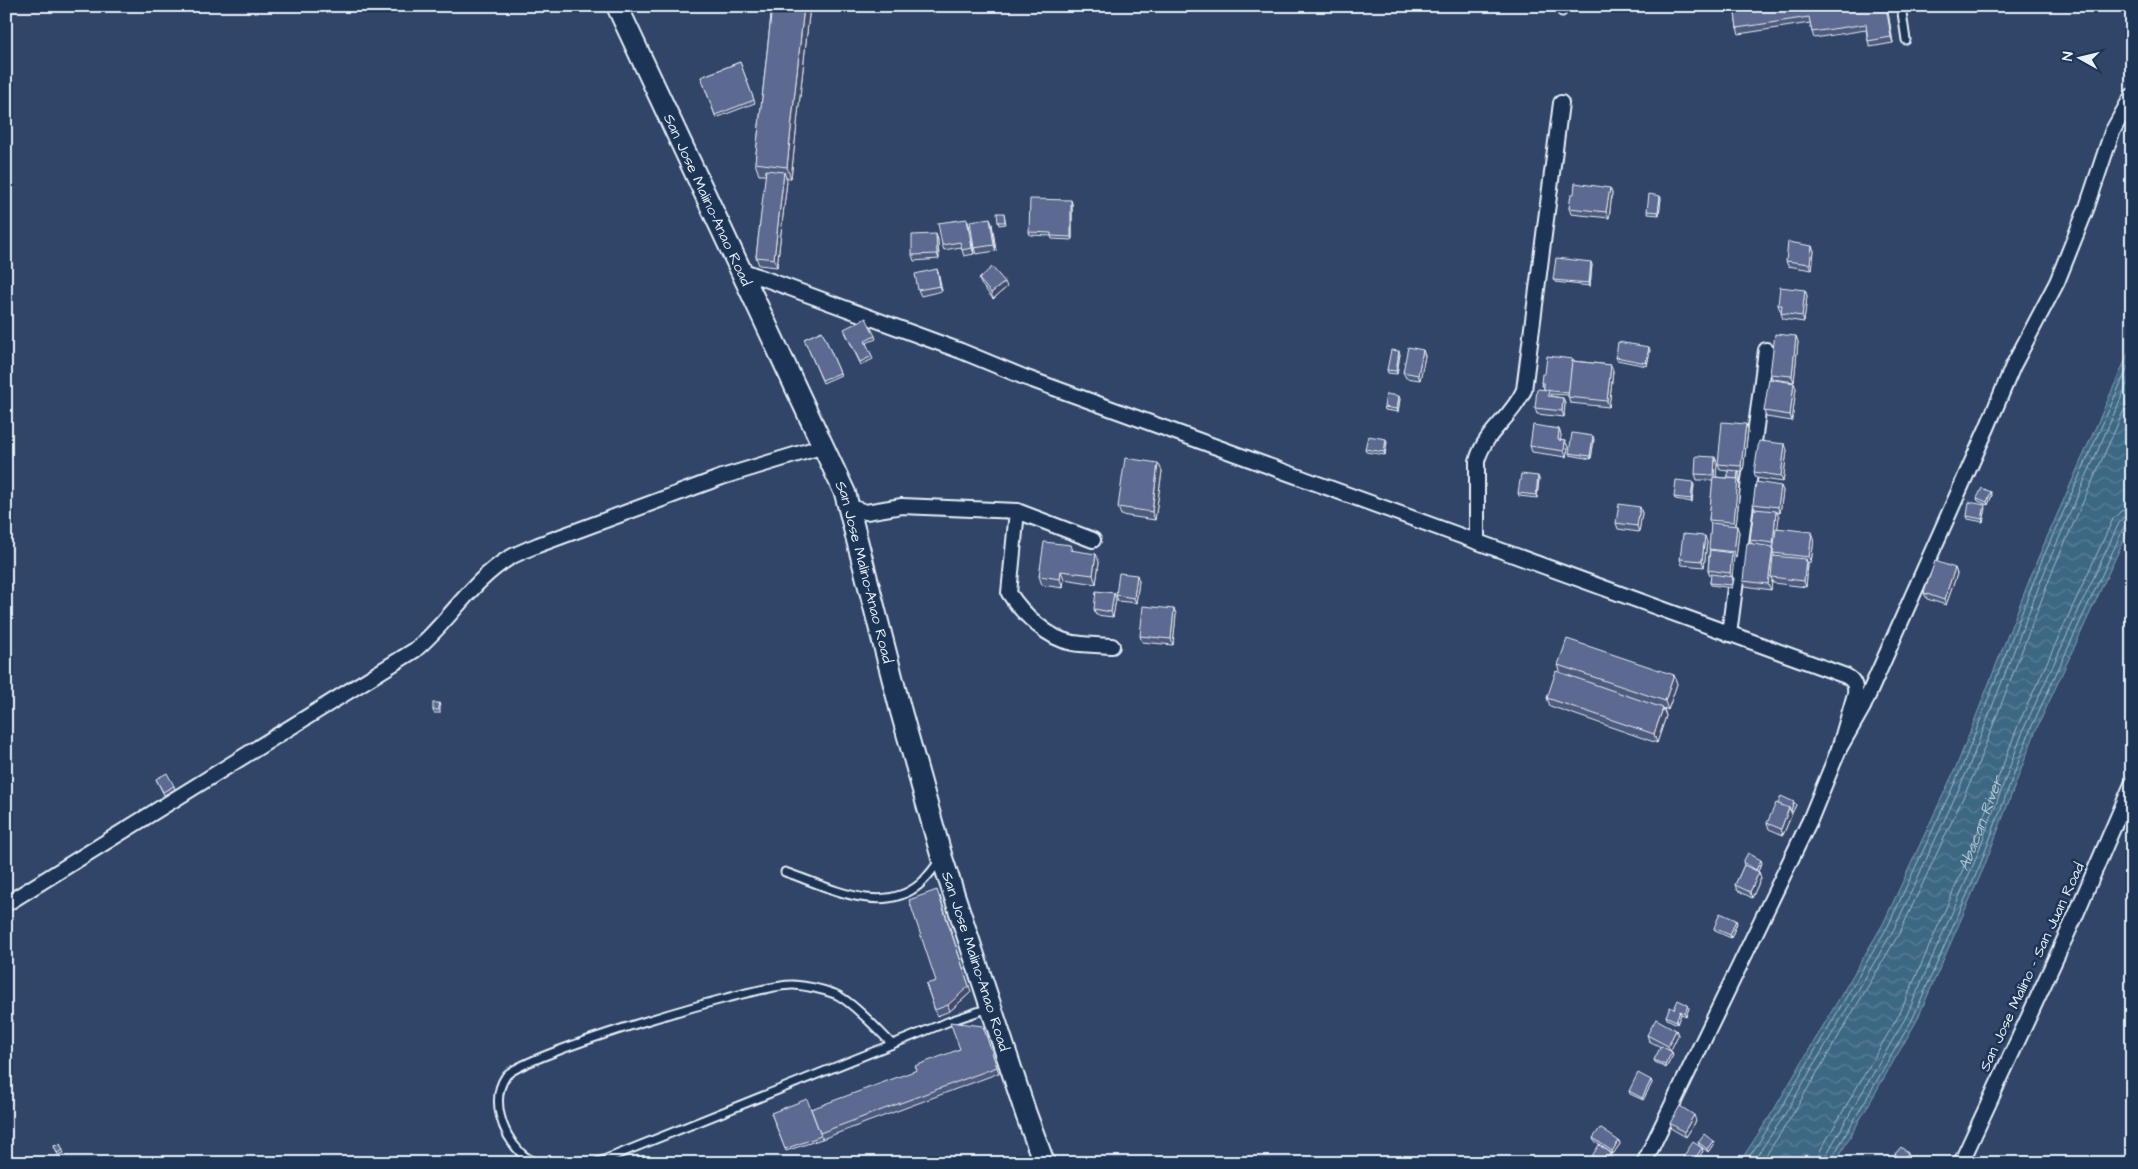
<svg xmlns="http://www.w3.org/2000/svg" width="2138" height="1169" font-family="'Architects Daughter',sans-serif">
  <defs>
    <pattern id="water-waves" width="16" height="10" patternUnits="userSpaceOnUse" patternTransform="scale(1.25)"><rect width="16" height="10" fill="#3e6884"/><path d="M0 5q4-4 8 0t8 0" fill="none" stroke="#5a7e96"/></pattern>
  </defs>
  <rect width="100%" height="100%" fill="#304568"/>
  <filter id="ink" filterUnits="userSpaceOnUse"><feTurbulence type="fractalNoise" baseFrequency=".02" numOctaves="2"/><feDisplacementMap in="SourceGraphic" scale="10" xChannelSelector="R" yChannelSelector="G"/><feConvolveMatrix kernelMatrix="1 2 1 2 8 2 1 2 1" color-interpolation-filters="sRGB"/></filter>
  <g filter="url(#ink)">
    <path fill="url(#water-waves)" stroke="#829fb2" d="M2132,345V522L2036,730L1984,867L1916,1022L1835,1163H1739L1772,1113L1883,924L1957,765L2038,558Z"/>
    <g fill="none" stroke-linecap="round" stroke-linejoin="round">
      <g stroke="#a4baca" stroke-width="1">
        <path d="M1745,1163L1777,1115L1888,926L1962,767L2042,560L2132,358"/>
        <path d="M1752,1163L1782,1119L1894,929L1968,769L2048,563L2132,373"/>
        <path d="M1761,1163L1788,1122L1900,932L1975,772L2055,565L2132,392"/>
        <path id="s1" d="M1817,1163L1820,1151L1900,1013L1967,860L2019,723L2113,519L2121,511L2132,508"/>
        <path d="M1825,1163L1826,1155L1906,1017L1974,863L2025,726L2119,523L2124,517L2132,516"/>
        <path d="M1831,1163L1832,1158L1912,1020L1980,865L2031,728L2125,525L2132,522"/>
      </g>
      <g stroke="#e8f1f8" stroke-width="11">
        <g id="service">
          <path d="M1561,6L1562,12"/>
          <path d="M1901,6L1906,40"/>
          <path d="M785,872C827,886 881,917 920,884C928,877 934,868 940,860"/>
          <path d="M536,1163C531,1160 524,1157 520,1152C502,1133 490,1099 506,1076C521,1055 764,982 794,985C807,986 824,990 835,994C852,1001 879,1031 892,1044"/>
          <path d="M596,1163L950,1021L989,1008"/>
        </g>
      </g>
      <g stroke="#e8f1f8" stroke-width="18">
        <g id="minor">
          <path d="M741,270L961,351L1024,377L1846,676C1854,680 1856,685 1855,694L1839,749"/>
          <path d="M847,506L866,512L902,506L1017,511L1009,593C1022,613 1048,639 1073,643C1086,645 1099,645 1112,646"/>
          <path d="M1017,511L1093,540"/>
          <path d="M1477,542V461C1485,431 1511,419 1524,390L1561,103"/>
          <path d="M1729,634L1766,350"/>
          <path d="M6,904L415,650C449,622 471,581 509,558C518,553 528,549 538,545L722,477L824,446"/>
          <path d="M1644,1163L1810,820L1839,749L1863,707L1987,428L2013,366L2057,282L2087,207L2112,132L2132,96"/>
          <path d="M1961,1163L2074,919L2132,784"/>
        </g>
      </g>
      <g stroke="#e8f1f8" stroke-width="24">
        <g id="secondary">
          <path id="s2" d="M617,6L845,493L900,708L942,858L1026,1114L1044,1163"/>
        </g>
      </g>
      <use href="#service" stroke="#1d3557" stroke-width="7"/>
      <use href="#minor" stroke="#1d3557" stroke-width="14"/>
      <use href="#secondary" stroke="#1d3557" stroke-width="20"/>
    </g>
    <g fill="#4e5a7c" stroke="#e8f1f8">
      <path d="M772,6H810L791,178H786L787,181L777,267L759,265L756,257L766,175H759L755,163Z"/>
      <path d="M1734,6H1887L1893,43L1870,47L1868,41L1866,30L1814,38L1812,32L1810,23L1739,34L1737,28Z"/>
      <path d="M740,62L755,103L716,118L701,77Z"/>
      <path d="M1612,193L1609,218L1571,214L1569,208L1574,194Z"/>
      <path d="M1660,196L1661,198L1659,215L1648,214L1647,211Z"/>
      <path d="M1072,203V240L1052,239L1051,236L1030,235L1029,232Z"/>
      <path d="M1004,213L1006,224L999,225L998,222Z"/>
      <path d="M992,224L996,251L976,254L974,248Z"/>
      <path d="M969,225L974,254L964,256L961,247L944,250L942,245Z"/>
      <path d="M936,234L938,240L939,259L914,261L912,255Z"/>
      <path d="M1812,246L1814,251L1812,270L1788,266L1786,261Z"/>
      <path d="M1591,262L1592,265L1590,286L1555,282L1553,280Z"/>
      <path d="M937,269L942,291L921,296L918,290Z"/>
      <path d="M979,279L1007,287L993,299L981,284Z"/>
      <path d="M1805,290L1807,296L1804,322L1783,319L1781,313L1782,311L1780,310L1778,305Z"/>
      <path d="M822,331L841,375L823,383L804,339Z"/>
      <path d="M845,332L875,336L876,339L866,343L873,359L861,365Z"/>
      <path d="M1796,336L1798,342L1794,382L1773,379L1770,374Z"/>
      <path d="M1423,350L1425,356L1420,380L1406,378L1403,372Z"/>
      <path d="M1650,350L1647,366L1617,360L1616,357Z"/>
      <path d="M1400,354L1397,374L1388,373L1387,370Z"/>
      <path d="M1573,359L1574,361L1611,365L1613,371L1609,407L1570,403L1568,395L1550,394L1551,396L1563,398L1565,403L1564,417L1537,414L1535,408L1544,390V386H1542L1541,383L1545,374Z"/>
      <path d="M1796,388L1792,421L1766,417L1764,411Z"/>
      <path d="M1400,399L1398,412L1385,410L1384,407Z"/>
      <path d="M1746,424L1748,430L1743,472H1739V481L1740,485L1736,526L1739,532L1736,558L1733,557L1732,576L1734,579L1732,588L1711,585L1710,583L1711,576H1710L1708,570L1711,525L1709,520L1713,480H1697L1695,474L1715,457L1717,463L1716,477L1728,478V471L1720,470L1718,464Z"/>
      <path d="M1559,429L1561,435L1560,440L1565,441L1568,447L1566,457L1532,452L1530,446Z"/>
      <path d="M1594,439L1591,459L1570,455L1569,453Z"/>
      <path d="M1387,442L1385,455L1366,452L1365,449Z"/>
      <path d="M1787,450L1783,482L1756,478L1754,472Z"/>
      <path d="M1158,463L1162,471L1155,520L1121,515L1118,507Z"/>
      <path d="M1538,476L1539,479L1537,498L1519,496L1518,493Z"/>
      <path d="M1694,485L1692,502L1675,499L1674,497Z"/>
      <path d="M1781,486L1783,491L1780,513L1777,512L1779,517L1777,528L1814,538L1811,563L1808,562V565L1806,587L1773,583L1772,580L1771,590L1745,586L1743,581L1752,544L1750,540L1755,509L1753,504Z"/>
      <path d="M1991,492L1992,495L1988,505L1978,501L1977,498Z"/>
      <path d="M1640,507L1642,513L1639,532L1618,529L1616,523Z"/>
      <path d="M1986,508L1983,522L1968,519L1967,516Z"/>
      <path d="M1707,542L1704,567L1682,565L1680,559Z"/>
      <path d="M1071,545L1073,551L1099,562L1096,584L1064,579L1063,588L1042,585L1039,576Z"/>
      <path d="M1955,568L1957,574L1946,605L1927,599L1924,593Z"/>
      <path d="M1139,581L1136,603L1118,601L1116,595Z"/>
      <path d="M1116,599L1113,617L1096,615L1094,609Z"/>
      <path d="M1174,609L1176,614L1173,645L1142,642L1140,636Z"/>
      <path d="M1558,665L1674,675L1677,684L1668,710L1664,708L1666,716L1657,743L1550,706L1547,698L1561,673Z"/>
      <path d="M439,703L440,706V713H434L433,710Z"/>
      <path d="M156,779L174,786L175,789L164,795Z"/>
      <path d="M1794,802L1796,805L1792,813H1791L1792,814L1783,835L1769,829L1767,823L1778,804Z"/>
      <path d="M1743,862L1762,863L1758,871L1759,872L1761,878L1752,898L1737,890L1735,885L1744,865Z"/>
      <path d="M1737,923L1731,938L1715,931L1714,928Z"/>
      <path d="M926,984L971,992L950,1011L937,1016Z"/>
      <path d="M1689,1008L1686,1016L1681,1014L1677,1024L1667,1019L1666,1016L1674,1009Z"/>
      <path d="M983,1026L999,1073L822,1139V1137V1139L786,1151L771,1113L819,1131L917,1070L960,1049Z"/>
      <path d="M1676,1030L1678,1035L1670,1051L1672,1052L1673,1055L1666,1068L1655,1062L1654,1060L1661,1047L1649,1041L1647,1035Z"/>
      <path d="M1651,1080L1652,1083L1643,1100L1630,1094L1629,1091Z"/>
      <path d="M1696,1121L1686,1137L1672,1129L1670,1123Z"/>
      <path d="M1593,1138L1619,1141L1620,1144L1613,1154L1594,1141Z"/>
      <path d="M1713,1141L1714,1143L1708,1152L1699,1145L1698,1142Z"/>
      <path d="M60,1144L64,1153L58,1155L54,1146Z"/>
      <path d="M1702,1148L1703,1151L1695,1163H1688L1684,1160L1683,1157Z"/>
      <path d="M1611,1153L1612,1156L1607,1163H1599L1593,1158L1592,1156Z"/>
      <path d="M1895,1154L1909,1156L1903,1163L1896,1157Z"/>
    </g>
    <g fill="#404a65" stroke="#e8f1f8">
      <path d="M804,6H810L791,178L787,167Z"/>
      <path d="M1886,6H1887L1893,43L1891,37Z"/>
      <path d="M784,172L787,181L777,267L774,259Z"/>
      <path d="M1610,188L1612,193L1609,218L1606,212Z"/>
      <path d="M1660,196L1661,198L1659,215L1658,212Z"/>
      <path d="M1071,200L1072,203V240L1071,237Z"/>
      <path d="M990,218L992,224L996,251L994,245Z"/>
      <path d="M967,219L969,225L974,254L972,248Z"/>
      <path d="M936,234L938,240L939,259L937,254Z"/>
      <path d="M1812,246L1814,251L1812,270L1810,264Z"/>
      <path d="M1591,262L1592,265L1590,286L1589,283Z"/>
      <path d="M937,269L939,275L942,291L940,286Z"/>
      <path d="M1005,282L1007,287L993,299L991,293Z"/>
      <path d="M1805,290L1807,296L1804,322L1802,316Z"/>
      <path d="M1796,336L1798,342L1794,382L1792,376Z"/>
      <path d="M1649,347L1650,350L1647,366L1646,363Z"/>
      <path d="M1423,350L1425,356L1420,380L1418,375Z"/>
      <path d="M1399,351L1400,354L1397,374L1396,371Z"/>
      <path d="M1611,365L1613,371L1609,407L1607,401Z"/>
      <path d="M1794,383L1796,388L1792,421L1790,415Z"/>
      <path d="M1399,396L1400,399L1398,412L1397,409Z"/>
      <path d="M1563,398L1565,403L1564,417L1562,411Z"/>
      <path d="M1746,424L1748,430L1743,472L1741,466Z"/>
      <path d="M1559,429L1561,435L1560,446L1558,440Z"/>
      <path d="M1593,436L1594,439L1591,459L1590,456Z"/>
      <path d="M1386,439L1387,442L1385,455L1384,452Z"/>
      <path d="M1565,441L1568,447L1566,457L1564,451Z"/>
      <path d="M1785,444L1787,450L1783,482L1781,476Z"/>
      <path d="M1715,457L1717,463L1716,481L1714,475Z"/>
      <path d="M1158,463L1162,471L1155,520L1152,512Z"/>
      <path d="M1738,471L1739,474V481L1740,485L1736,528L1734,522Z"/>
      <path d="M1538,476L1539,479L1537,498L1536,495Z"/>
      <path d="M1693,482L1694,485L1692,502L1691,499Z"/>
      <path d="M1781,486L1783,491L1780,513L1778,507Z"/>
      <path d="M1991,492L1992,495L1988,505L1987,502Z"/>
      <path d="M1985,505L1986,508L1983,522L1982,519Z"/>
      <path d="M1640,507L1642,513L1639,532L1637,526Z"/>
      <path d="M1776,511L1779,517L1775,549L1773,543Z"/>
      <path d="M1737,526L1739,532L1736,558L1734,552Z"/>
      <path d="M1812,532L1814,538L1811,563L1809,557Z"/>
      <path d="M1705,536L1707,542L1704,567L1702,561Z"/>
      <path d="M1773,547L1775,552L1773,553L1775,557L1771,577L1772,580L1771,590L1768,584Z"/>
      <path d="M1732,553L1734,558L1732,578L1730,573Z"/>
      <path d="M1096,554L1099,562L1096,584L1093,575Z"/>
      <path d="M1806,559L1808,565L1806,587L1804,581Z"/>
      <path d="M1955,568L1957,574L1946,605L1944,600Z"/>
      <path d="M1061,571L1064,579L1063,588L1060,579Z"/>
      <path d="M1137,575L1139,581L1136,603L1134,598Z"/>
      <path d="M1733,577L1734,579L1732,588L1731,585Z"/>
      <path d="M1114,593L1116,599L1113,617L1111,612Z"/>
      <path d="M1174,609L1176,614L1173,645L1171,639Z"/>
      <path d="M1674,675L1677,684L1668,710L1665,701Z"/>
      <path d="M1663,708L1666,716L1657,743L1654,734Z"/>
      <path d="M1794,802L1796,805L1792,813L1791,810Z"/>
      <path d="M1789,808L1792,814L1783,835L1781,829Z"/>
      <path d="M1761,860L1762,863L1757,873L1756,870Z"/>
      <path d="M1759,872L1761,878L1752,898L1750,892Z"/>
      <path d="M940,896L971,992L950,1011L948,1005Z"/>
      <path d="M1736,920L1737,923L1731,938L1730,935Z"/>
      <path d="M1688,1005L1689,1008L1686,1016L1685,1013Z"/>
      <path d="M1680,1011L1681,1014L1677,1024L1676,1021Z"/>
      <path d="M1676,1030L1678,1035L1670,1052L1668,1046Z"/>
      <path d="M1672,1052L1673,1055L1666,1068L1665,1065Z"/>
      <path d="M1651,1080L1652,1083L1643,1100L1642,1098Z"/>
      <path d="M1694,1115L1696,1121L1686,1137L1684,1132Z"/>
      <path d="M1619,1141L1620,1144L1613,1154L1612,1151Z"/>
      <path d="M1713,1141L1714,1143L1708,1152L1707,1149Z"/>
      <path d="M1702,1148L1703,1151L1695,1163H1692Z"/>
      <path d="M1611,1153L1612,1156L1607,1163H1604Z"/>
      <path d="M1908,1153L1909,1156L1903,1163L1902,1160Z"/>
    </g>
    <g fill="#5b6990" stroke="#e8f1f8">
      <path d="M772,6H804L787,167L755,163Z"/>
      <path d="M1734,6H1886L1891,37L1868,41L1866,24L1812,32L1809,17L1737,28Z"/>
      <path d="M740,62L754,100L715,115L701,77Z"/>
      <path d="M766,170L784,172L774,259L756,257Z"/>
      <path d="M1575,183L1610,188L1606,212L1569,208L1571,194H1574Z"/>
      <path d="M1649,194L1660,196L1658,212L1647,211Z"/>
      <path d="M1030,199L1071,200V237L1051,236V233L1029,232Z"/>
      <path d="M997,213H1004L1005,222H998Z"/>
      <path d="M990,218L994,245L974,248L970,221Z"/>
      <path d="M967,219L972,248L962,250L960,242L942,245L938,223Z"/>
      <path d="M936,234L937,254L912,255V235Z"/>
      <path d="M1788,242L1812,246L1810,264L1786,261Z"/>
      <path d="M1556,258L1591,262L1589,283L1553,280Z"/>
      <path d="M992,267L1005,282L991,293L979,279Z"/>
      <path d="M937,269L940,286L918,290L915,274Z"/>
      <path d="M1780,287L1805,290L1802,316L1781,313L1782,305H1778Z"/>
      <path d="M866,318L875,336L865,341L872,356L860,362L844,329Z"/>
      <path d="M822,331L840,373L822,380L804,339Z"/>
      <path d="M1775,334L1796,336L1792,376L1770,374Z"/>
      <path d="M1618,342L1649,347L1646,363L1616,357Z"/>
      <path d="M1408,347L1423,350L1418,375L1403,372Z"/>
      <path d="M1391,350L1399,351L1396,371L1387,370Z"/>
      <path d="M1547,356L1573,359V361H1572L1569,393L1544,390V383H1541L1542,374H1545Z"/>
      <path d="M1572,361L1611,365L1607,401L1568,397Z"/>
      <path d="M1769,379L1794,383L1790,415L1764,411Z"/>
      <path d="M1537,389L1549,390L1548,396L1563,398L1562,411L1535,408Z"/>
      <path d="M1386,394L1399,396L1397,409L1384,407Z"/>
      <path d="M1722,422L1746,424L1741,466L1718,464Z"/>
      <path d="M1533,425L1559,429L1558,440L1565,441L1564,451L1530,446Z"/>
      <path d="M1572,433L1593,436L1590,456L1569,453Z"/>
      <path d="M1368,436L1386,439L1384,452L1365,449Z"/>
      <path d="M1759,441L1785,444L1781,476L1754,472Z"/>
      <path d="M1696,456L1715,457L1714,475L1695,474Z"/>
      <path d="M1125,458L1158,463L1152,512L1118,507Z"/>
      <path d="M1728,470L1738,471L1737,479L1728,478Z"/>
      <path d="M1521,474L1538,476L1536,495L1518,493Z"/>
      <path d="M1713,477L1738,479L1734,522L1709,520Z"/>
      <path d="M1676,480L1693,482L1691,499L1674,497Z"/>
      <path d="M1756,482L1781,486L1778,507L1753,504Z"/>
      <path d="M1982,488L1991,492L1987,502L1977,498Z"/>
      <path d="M1969,502L1985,505L1982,519L1967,516Z"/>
      <path d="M1619,504L1640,507L1637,526L1616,523Z"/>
      <path d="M1754,509L1776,511L1773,543L1750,540Z"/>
      <path d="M1711,523L1737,526L1734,552L1709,549Z"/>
      <path d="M1776,528L1812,532L1809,557L1773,553Z"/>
      <path d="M1683,534L1705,536L1702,561L1680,559Z"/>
      <path d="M1044,542L1071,545L1070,550L1096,554L1093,575L1061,571L1060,579L1039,576Z"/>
      <path d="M1747,543L1773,547L1768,584L1743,581Z"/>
      <path d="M1710,550L1732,553L1730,573L1708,570Z"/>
      <path d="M1773,556L1806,559L1804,581L1771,577Z"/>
      <path d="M1935,561L1955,568L1944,600L1924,593Z"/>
      <path d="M1119,573L1137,575L1134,598L1116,595Z"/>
      <path d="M1711,574L1733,577L1731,585L1710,583Z"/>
      <path d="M1096,591L1114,593L1111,612L1094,609Z"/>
      <path d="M1143,606L1174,609L1171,639L1140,636Z"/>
      <path d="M1567,639L1674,675L1665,701L1558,665Z"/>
      <path d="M1556,671L1663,708L1654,734L1547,698Z"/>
      <rect x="433" y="703" width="6" height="7"/>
      <path d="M167,773L174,786L163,792L156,779Z"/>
      <path d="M1781,796L1794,802L1791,810L1789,808L1778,804Z"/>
      <path d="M1776,803L1789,808L1781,829L1767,823Z"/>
      <path d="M1748,853L1761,860L1756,870L1743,862Z"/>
      <path d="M1744,865L1759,872L1750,892L1735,885Z"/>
      <path d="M937,890L969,986L948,1005L935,1010L926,984L936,981L909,900Z"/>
      <path d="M1720,913L1736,920L1730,935L1714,928Z"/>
      <path d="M1678,1000L1688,1005L1685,1013L1680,1011L1676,1021L1666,1016L1670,1007L1674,1009Z"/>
      <path d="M1656,1019L1676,1030L1668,1046L1647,1035Z"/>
      <path d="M950,1022L983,1026L997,1067L820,1133L811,1109L917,1070L915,1066L960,1049Z"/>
      <path d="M1661,1046L1672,1052L1665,1065L1654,1060Z"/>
      <path d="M1638,1073L1651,1080L1642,1098L1629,1091Z"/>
      <path d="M807,1099L821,1136L785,1149L771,1113Z"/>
      <path d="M1680,1106L1694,1115L1684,1132L1670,1123Z"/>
      <path d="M1600,1128L1619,1141L1612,1151L1593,1138Z"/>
      <path d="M1704,1134L1713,1141L1707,1149L1698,1142Z"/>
      <path d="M1693,1142L1702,1148L1692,1163L1683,1157Z"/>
      <path d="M60,1144L63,1150L57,1153L54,1146Z"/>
      <path d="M1599,1145L1611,1153L1604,1163H1602L1592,1156Z"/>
      <path d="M1901,1147L1908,1153L1902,1160L1895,1154Z"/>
    </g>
  </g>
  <g text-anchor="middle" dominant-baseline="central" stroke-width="5" stroke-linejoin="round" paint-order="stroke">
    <g font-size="15" fill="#e8f1f8" stroke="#1d3557">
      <text stroke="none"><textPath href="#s2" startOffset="214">San Jose Malino-Anao Road</textPath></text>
      <text stroke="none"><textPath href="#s2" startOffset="619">San Jose Malino-Anao Road</textPath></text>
      <text stroke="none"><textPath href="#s2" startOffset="1024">San Jose Malino-Anao Road</textPath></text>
      <text transform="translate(2032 967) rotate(-65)">San Jose Malino - San Juan Road</text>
    </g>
    <g font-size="16" font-style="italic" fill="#acc1cf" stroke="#1d3557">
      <text stroke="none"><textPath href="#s1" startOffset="378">Abacan River</textPath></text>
    </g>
  </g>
  <rect width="2138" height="1169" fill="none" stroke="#1d3557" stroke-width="25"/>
  <rect x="12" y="12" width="2113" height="1144" fill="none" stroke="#e8f1f8" stroke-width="2" filter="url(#ink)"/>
  <g transform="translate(2080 58) rotate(278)" stroke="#1d3557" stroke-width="4" paint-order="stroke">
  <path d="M0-4L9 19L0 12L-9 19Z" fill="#e8f1f8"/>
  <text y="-8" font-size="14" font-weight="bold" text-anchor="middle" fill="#e8f1f8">N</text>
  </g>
</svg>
